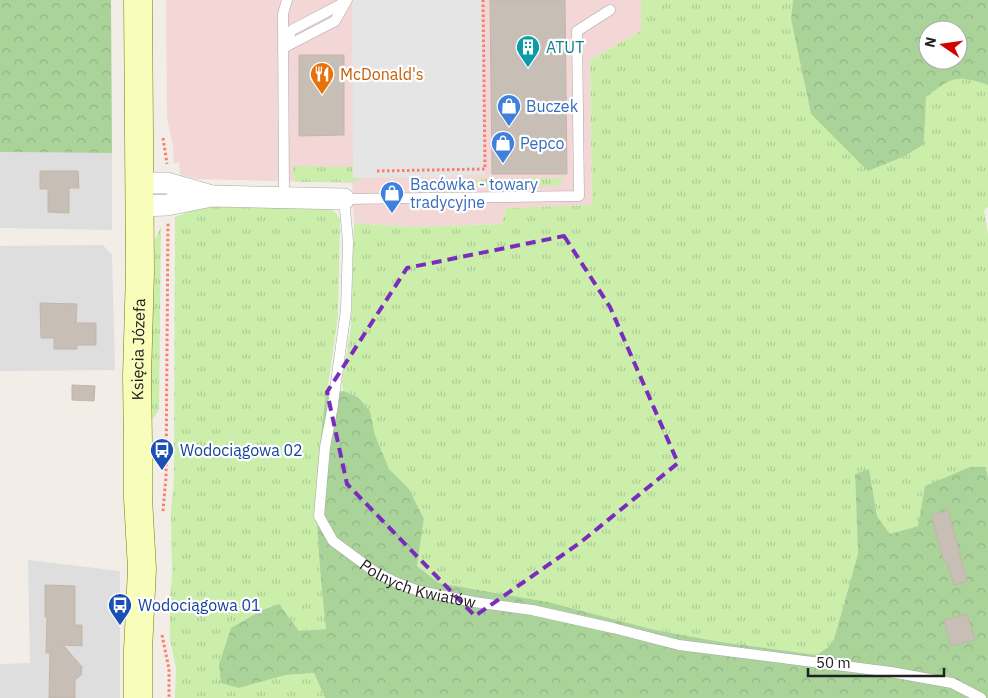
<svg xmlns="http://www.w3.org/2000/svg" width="988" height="698" font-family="'IBM Plex Sans',sans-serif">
  <defs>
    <pattern id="grass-tufts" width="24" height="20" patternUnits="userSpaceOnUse" patternTransform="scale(1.25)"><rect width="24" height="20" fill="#cbeeab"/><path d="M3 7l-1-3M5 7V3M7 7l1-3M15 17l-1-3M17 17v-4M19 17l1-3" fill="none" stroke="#aecc93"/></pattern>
    <pattern id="forest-crowns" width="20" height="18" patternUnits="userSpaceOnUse" patternTransform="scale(1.25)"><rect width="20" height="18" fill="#aad39a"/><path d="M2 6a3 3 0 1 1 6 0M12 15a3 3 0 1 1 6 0" fill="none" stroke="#92b584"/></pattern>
  </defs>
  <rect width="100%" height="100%" fill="#f2eee7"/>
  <g fill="#dfdede">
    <path d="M0,152L112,153V230L0,228Z"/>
    <path d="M103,245L112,255L115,370L0,371V246Z"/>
    <path d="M28,560L120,571V698H0V664L30,663Z"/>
  </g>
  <path fill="#f3d7d6" d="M166,0H641V31L590,60L592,205L506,208L501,224L409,227L354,223L352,183L196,179L180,175L179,163H174L173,146L167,119Z"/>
  <g fill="url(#grass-tufts)">
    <path d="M641,0H793L791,19L811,114L924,144L926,97C952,77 955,73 988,85V207L984,210L988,234V478L986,467L918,526L890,534L877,516L869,470L855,474L858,554L834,639L828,647L817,655L721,642L655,630L548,602L439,583L417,566L424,519L409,489L389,469L375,435L370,411L358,397L343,391L342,381L351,327L354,223L409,227L501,224L506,208L592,205L590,60L641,31Z"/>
    <path d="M293,166L353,167V178H361L357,181L352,182H296L293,176Z"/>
    <path d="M564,178L560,184L554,186H478L475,182L478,179Z"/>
    <path d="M201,207H328L336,213L340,220L338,316L321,434L317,512L320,563L326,629L299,631L278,604L262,610L239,688L286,675L314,673L325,698H175L176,668L170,639V597L172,576L171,511L174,479L175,217Z"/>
    <path d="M161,227L159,409L154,418H152L148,404V362L154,295L155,240Z"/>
  </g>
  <g fill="url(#forest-crowns)" fill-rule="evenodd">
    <path d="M0,0H111L112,153L0,152Z"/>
    <path d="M793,0H988V85C956,74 952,77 926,97L924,144L905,156L868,171L811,114L791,19ZM928,30H958V60H928Z"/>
    <path d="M343,391L358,397L370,411L375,435L389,469L409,489L424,519L417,566L439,583L548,602L655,630L721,642L817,655L828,647L834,639L858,554L855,474L869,469L877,516L890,534L918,526L925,486L970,467H986L988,478V698H325L314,673L286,675L239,688L221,683L219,664L231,628L262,610L279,604L299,631L326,629C322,591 318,552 317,514C316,474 321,433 326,394Z"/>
  </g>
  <path fill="#e5e5e5" d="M352,0H482L484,175H465L455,177L353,178Z"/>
  <g fill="#c7beb6" stroke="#c4b5a8">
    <path d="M490,0H565L567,174H492Z"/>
    <path d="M299,55H344V135L299,136Z"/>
    <path d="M40,171H78L79,188H69V213L48,212V189H40Z"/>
    <path d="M40,303L77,304L76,323H96V345H77V349H54V338H41Z"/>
    <path d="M72,385L95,386L94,401L72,400Z"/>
    <path d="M948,510L967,581L954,585L947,562H944L931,515Z"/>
    <path d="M45,585L75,586V625H82V646L63,645L82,667L81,675L75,680V698H49L50,653H46L47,617H45Z"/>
    <path d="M967,614L975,640L951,646L944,620Z"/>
  </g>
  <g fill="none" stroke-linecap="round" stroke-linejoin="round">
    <g stroke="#a8a8a8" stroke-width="11">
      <g id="lane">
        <path id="s1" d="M610,10L577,31L579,196L344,199L348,241L346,310L332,411L325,447L319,516L333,541L375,572L397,583L419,591L474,602L532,610L613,628L679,645L891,672L952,683L981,698"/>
        <path d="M284,46L292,30L345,2"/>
        <path d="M283,48L335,21L347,0"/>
        <path d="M284,197L283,14L287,0"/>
      </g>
    </g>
    <g stroke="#a8a8a8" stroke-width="22">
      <g id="street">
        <path d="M140,183H167L209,195"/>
        <path d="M140,206L167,205L212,196L344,199"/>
      </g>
    </g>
    <g stroke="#718000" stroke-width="29">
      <g id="secondary">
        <path id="s2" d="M138,698V650L142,569L138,498V444L137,376L140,272L138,0"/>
      </g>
    </g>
    <g stroke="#ff7b6b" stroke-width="3" stroke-dasharray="2.5 2.5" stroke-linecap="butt">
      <path d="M163,138L167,164"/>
      <path d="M377,171L485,169L483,0"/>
      <path d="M163,511L166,477L168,222"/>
      <path d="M162,635L169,669V698"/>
    </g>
    <use href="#lane" stroke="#fff" stroke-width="10"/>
    <use href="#street" stroke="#fff" stroke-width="21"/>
    <use href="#secondary" stroke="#f9fdba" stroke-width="28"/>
  </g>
  <path fill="none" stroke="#7b2cbf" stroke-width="4" stroke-dasharray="10 6" stroke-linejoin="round" d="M564,236L610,307L678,463L581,542L475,616L347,484L327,392L407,268Z"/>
  <defs>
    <g id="building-pin" transform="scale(1.25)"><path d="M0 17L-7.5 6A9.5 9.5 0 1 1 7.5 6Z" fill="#0f9aa8" stroke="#fff"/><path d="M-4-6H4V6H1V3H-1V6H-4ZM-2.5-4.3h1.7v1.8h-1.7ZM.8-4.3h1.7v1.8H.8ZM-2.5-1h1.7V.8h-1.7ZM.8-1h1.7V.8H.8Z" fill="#fff"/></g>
    <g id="restaurant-pin" transform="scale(1.25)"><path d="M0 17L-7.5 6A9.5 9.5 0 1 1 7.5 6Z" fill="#e8710a" stroke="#fff"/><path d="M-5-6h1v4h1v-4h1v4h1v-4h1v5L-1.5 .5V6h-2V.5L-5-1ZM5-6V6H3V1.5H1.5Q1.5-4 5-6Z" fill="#fff"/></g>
    <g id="shop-pin" transform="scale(1.25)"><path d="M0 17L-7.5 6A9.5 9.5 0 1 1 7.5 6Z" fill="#3f7fe0" stroke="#fff"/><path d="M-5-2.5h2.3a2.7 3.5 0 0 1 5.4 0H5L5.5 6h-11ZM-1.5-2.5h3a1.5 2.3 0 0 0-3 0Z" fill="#fff"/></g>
    <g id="bus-pin" transform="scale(1.25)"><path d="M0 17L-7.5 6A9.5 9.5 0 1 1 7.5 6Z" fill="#1a4fb4" stroke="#fff"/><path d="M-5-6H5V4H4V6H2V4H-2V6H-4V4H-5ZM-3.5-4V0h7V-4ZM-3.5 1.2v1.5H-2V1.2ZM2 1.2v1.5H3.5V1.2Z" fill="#fff"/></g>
  </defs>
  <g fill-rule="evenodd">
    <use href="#building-pin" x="528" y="47"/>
    <use href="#restaurant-pin" x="322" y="74"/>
    <use href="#shop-pin" x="509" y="106"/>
    <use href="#shop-pin" x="503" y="143"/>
    <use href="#shop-pin" x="392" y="193"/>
    <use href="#bus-pin" x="162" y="450"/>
    <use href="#bus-pin" x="120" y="605"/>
  </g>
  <g text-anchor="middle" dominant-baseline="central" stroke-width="4.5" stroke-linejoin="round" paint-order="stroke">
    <g font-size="16" fill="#0d838f" stroke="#fff" text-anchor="start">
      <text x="546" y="47">ATUT</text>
    </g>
    <g font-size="16" fill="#c56008" stroke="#fff" text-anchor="start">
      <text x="340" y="74">McDonald's</text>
    </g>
    <g font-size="16" fill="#366cbe" stroke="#fff" text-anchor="start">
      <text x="526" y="106">Buczek</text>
      <text x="520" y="143">Pepco</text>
      <text x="410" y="184">Bacówka - towary<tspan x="410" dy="18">tradycyjne</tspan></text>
    </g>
    <g font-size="16" fill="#212121" stroke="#fff">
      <text stroke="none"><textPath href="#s2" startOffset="349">Księcia Józefa</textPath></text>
      <text stroke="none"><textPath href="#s1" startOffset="884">Polnych Kwiatów</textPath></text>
    </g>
    <g font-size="16" fill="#164399" stroke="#fff" text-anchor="start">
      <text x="180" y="450">Wodociągowa 02</text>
      <text x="138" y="605">Wodociągowa 01</text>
    </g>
  </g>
  <g transform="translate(943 45) rotate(283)"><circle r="24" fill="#ffffff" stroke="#a6a6a6"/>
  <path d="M0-4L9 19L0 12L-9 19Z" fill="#d20200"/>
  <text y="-8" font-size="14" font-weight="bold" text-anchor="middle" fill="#212121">N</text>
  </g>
  <path d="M808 668v8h136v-8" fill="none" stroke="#212121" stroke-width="2.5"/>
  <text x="816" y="668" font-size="15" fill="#212121" stroke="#ffffff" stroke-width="4" paint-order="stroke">50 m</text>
</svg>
